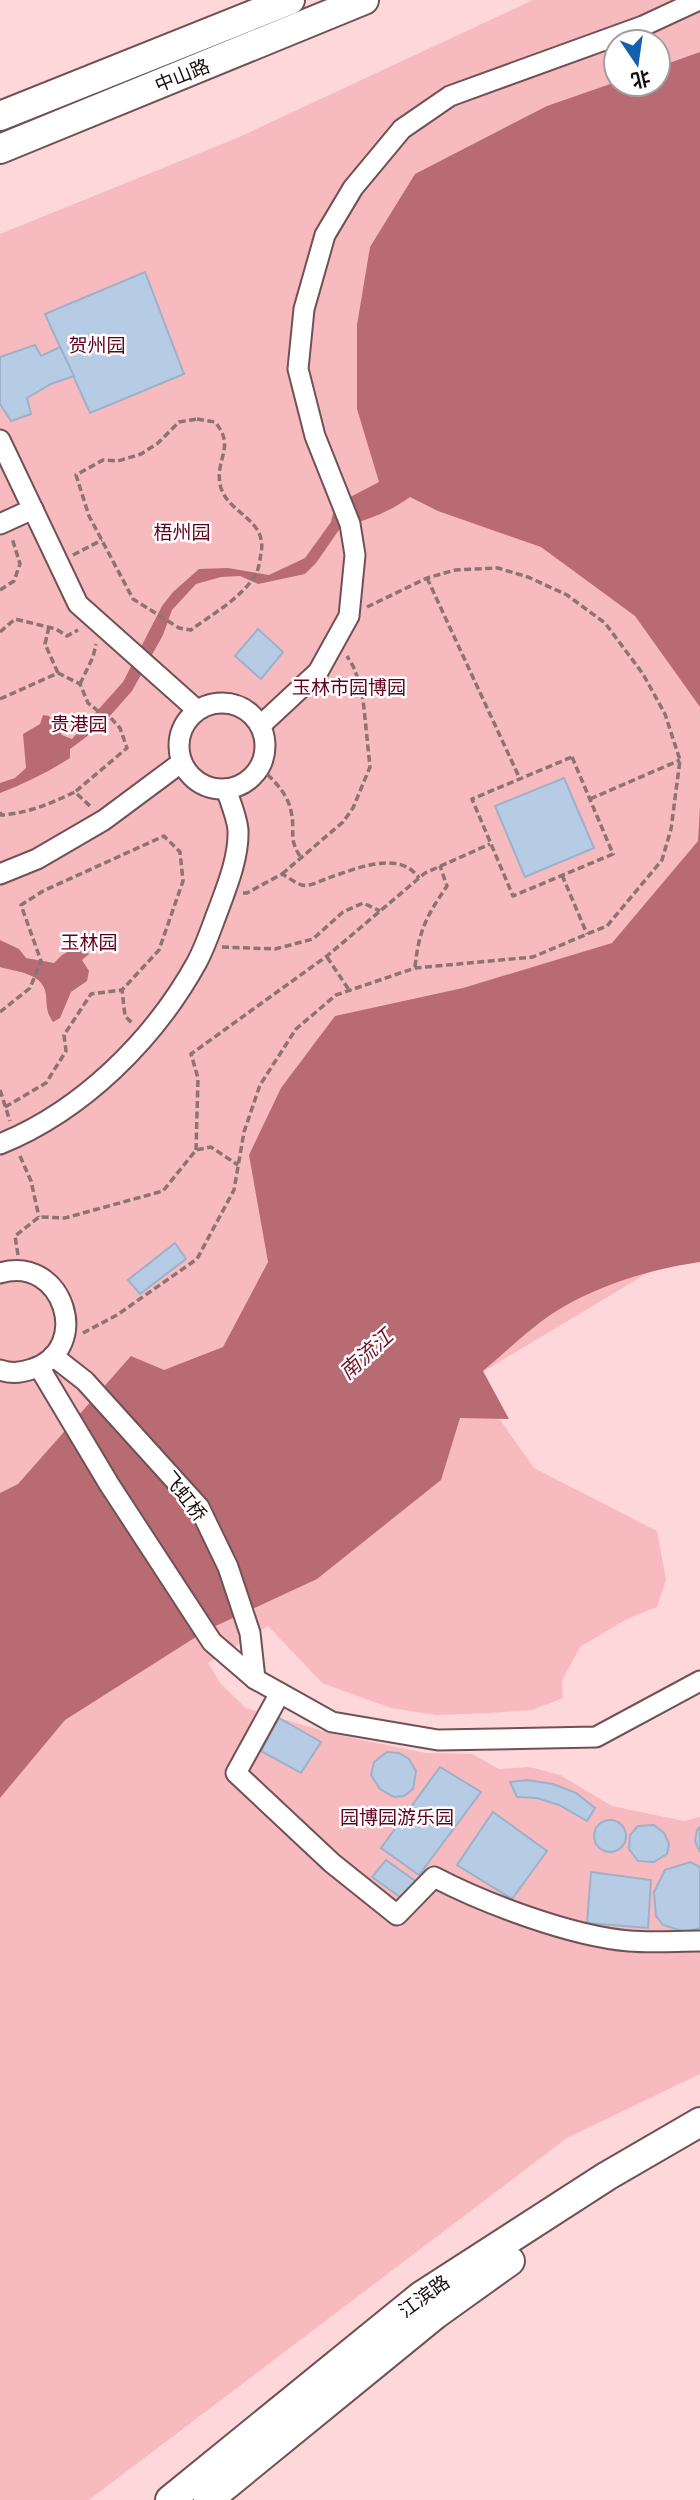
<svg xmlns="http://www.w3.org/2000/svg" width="700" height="2500" font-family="'PT Sans Narrow','Noto Sans SC',sans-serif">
  <rect width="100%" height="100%" fill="#fdd7d9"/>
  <path fill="#f7babe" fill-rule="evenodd" d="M533,0H700V1249L684,1251L471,1379L534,1468L657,1531L666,1580L657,1607L627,1619L580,1647L562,1681L563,1698L532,1710L488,1713L436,1715L391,1708L322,1683L268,1626L208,1663L221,1684L246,1708L333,1734L426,1753L472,1754L499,1769L530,1767L560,1775L612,1806L684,1821L700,1817V2074L567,2138L89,2500H0V234L237,138ZM616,42H658V84H616Z"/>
  <g fill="#b86b72">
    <path d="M700,52V707L635,616L541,547L438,511L410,497C388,513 367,520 341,527L316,563L305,574L258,584L240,576L221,577L196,584L172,610L163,635L132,691L101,726L70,749V758C48,772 24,784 0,793V783L15,778L26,768L23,734L40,724L43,715L49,716L62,735L72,739L123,682L162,606L173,592L199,569L228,568L269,575L305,558L331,522L335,505L379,482L357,409V325L370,247L415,174L547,106L616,82V84H658V67Z"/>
    <path d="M700,807V1262C651,1269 601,1284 558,1310C531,1327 507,1351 483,1371L509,1419L460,1418L441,1480L317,1579L207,1630L65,1720L0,1798V1493L18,1484L131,1356L164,1370L223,1347L268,1262L249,1155L281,1088L335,1016L463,988L612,943L698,841Z"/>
    <path d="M0,940L19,949L26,958L54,963L62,955L81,945L89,954L82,960L89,971L87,981L71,992L60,1018L53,1022C46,1012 47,1006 46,995C44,973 17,972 0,967Z"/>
  </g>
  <g fill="#b6cbe4" stroke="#9db1ca" stroke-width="2">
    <path d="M145,272L184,374L90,413L45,314Z"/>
    <path d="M35,345L41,356L60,347L74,376L51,384L27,398L31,414L11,421L0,404V357Z"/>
    <path d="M258,629L283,652L261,679L235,656Z"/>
    <path d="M564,778L594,848L525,877L495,806Z"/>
    <path d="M175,1243L186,1259L140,1294L128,1280Z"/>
    <path d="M279,1718L321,1742L301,1773L261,1751Z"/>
    <path d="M387,1752L399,1753L409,1759L416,1771L413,1789L404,1796L394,1797L380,1789L371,1775L374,1762Z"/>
    <path d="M440,1767L481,1792L419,1875L381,1848Z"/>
    <path d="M527,1780L553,1784L576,1793L595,1808L587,1821L559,1805L537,1798L517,1797L510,1782Z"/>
    <path d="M493,1812L547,1851L512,1899L457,1865Z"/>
    <circle cx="610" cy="1836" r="16"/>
    <path d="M654,1825L664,1833L669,1844L667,1854L654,1862L638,1861L629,1849L630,1835L638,1826Z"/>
    <path d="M700,1827V1852L695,1841L697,1830Z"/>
    <path d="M386,1860L418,1883L403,1899L372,1877Z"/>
    <path d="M690,1862L700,1867V1928L685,1932L663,1925L656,1916L654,1892L665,1870Z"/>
    <path d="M591,1872L651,1880L648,1928L587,1923Z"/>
  </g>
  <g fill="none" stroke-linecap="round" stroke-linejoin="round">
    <g stroke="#715254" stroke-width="23">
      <g id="street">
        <path d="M0,440L78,604L197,710"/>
        <path d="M0,524L33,509"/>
        <circle cx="222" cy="746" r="43"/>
        <path d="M260,726L318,672L349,616L355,555L350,524L315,436L298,369L304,309L325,235L353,188L402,129L450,96L643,26L699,0"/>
        <path d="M0,874L37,859L104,820L182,762"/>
        <path d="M0,1144C82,1111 154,1040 197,962C206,945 212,926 219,908C228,884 239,856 238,830C237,817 230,801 226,789"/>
        <path d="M0,1273C63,1254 94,1349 32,1369C21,1373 11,1374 0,1370"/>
        <path d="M53,1356L85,1381L199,1507L228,1567L250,1633L255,1679"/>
        <path d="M39,1367L109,1484L212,1642L255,1679L332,1722L438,1740L596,1737L700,1681"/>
        <path d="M280,1693L236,1773L332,1863L397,1915L434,1877C486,1904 571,1936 629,1941C653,1943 677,1941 700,1941"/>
      </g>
    </g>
    <g stroke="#715254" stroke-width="32">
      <g id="secondary">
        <path d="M0,116L290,0"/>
        <path d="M0,149L364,0"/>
        <path d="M170,2500L421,2296L607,2176L700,2122"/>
        <path d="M208,2500L436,2314L510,2261"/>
      </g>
    </g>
    <g stroke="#8c7374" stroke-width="3.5" stroke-dasharray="7 3.5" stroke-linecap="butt">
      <path d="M197,419L215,422C237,448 213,460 221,488C227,506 245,513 256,528C261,534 263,545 261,553C260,560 259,568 256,574C242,598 212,614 191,630L179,628L133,599L89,516L76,475L103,460L118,461L141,454L158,443L179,422Z"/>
      <path d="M73,555L102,540"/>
      <path d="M427,578L520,779"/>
      <path d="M0,590L14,581L20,564L12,538"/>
      <path d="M49,627L45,644L58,673"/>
      <path d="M0,632L15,619L56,629L67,636L78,630"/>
      <path d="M80,684L93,657L96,644"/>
      <path d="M0,699L58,673L80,684L88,703L98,711L109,716L120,728L127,748L75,792"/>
      <path d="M572,757L613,854L513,896L472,799Z"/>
      <path d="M260,767C273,780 287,792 291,811C296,833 287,838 302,859"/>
      <path d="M590,799L680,760"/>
      <path d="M0,812L1,815C29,813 49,804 75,792L90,806"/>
      <path d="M282,874L343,822L353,808L370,767L362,689L353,666L347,656"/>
      <path d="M562,875L587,934"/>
      <path d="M243,893H247L282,874C288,877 295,883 302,885C310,887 320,881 328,878C356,869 399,849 419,878"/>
      <path d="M222,947L275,949L313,939L343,912L363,903L380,911"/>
      <path d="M327,957L349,990"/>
      <path d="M415,967C419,930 426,917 447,886L440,866"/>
      <path d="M0,1012L30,988L41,961L21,905L43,891L164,836L180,852L183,881L159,950L122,990L125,1016L132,1023"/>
      <path d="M0,1090L10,1121"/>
      <path d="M5,1107L46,1083L66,1051L64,1035L91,994L122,990"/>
      <path d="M196,1150L198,1078L191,1054L327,956L425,873L490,844"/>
      <path d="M20,1156L31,1181L39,1217"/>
      <path d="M18,1255L15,1236L39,1217L65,1218L163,1191L196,1150L211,1147L238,1165"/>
      <path d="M83,1333L117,1315L197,1259L234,1190L244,1132L260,1085L296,1029L336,995L415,968L533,957L587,934L607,926L662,860L671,829L680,760L665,714L643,674L605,623L567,595L528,577L498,568L455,570L427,578L367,607"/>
    </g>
    <use href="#street" stroke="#fff" stroke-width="19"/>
    <use href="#secondary" stroke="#fff" stroke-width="28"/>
  </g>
  <g text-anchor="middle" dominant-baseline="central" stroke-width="5" stroke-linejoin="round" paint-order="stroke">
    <g font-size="19" fill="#180c0d" stroke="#fff">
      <text transform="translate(182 75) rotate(-22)">中山路</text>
      <text transform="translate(185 1496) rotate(52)">飞虹桥</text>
      <text transform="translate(424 2296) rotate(-36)">江滨路</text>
    </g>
    <g font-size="19" fill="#62001b" stroke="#fff">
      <text x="97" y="345">贺州园</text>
      <text x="182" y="532">梧州园</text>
      <text x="349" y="687">玉林市园博园</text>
      <text x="79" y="724">贵港园</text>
      <text x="89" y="942">玉林园</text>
      <text x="397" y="1817">园博园游乐园</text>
    </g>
    <g font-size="21" font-style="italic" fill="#74162a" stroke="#fff">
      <text transform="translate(366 1354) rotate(-42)">南流江</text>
    </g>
  </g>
  <g transform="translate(637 63) rotate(167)"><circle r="33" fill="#ffffff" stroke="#a39e9e" stroke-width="2"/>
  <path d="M0-5L12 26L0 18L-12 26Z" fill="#145fae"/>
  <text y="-10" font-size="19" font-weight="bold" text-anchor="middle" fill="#180c0d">北</text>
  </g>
</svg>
